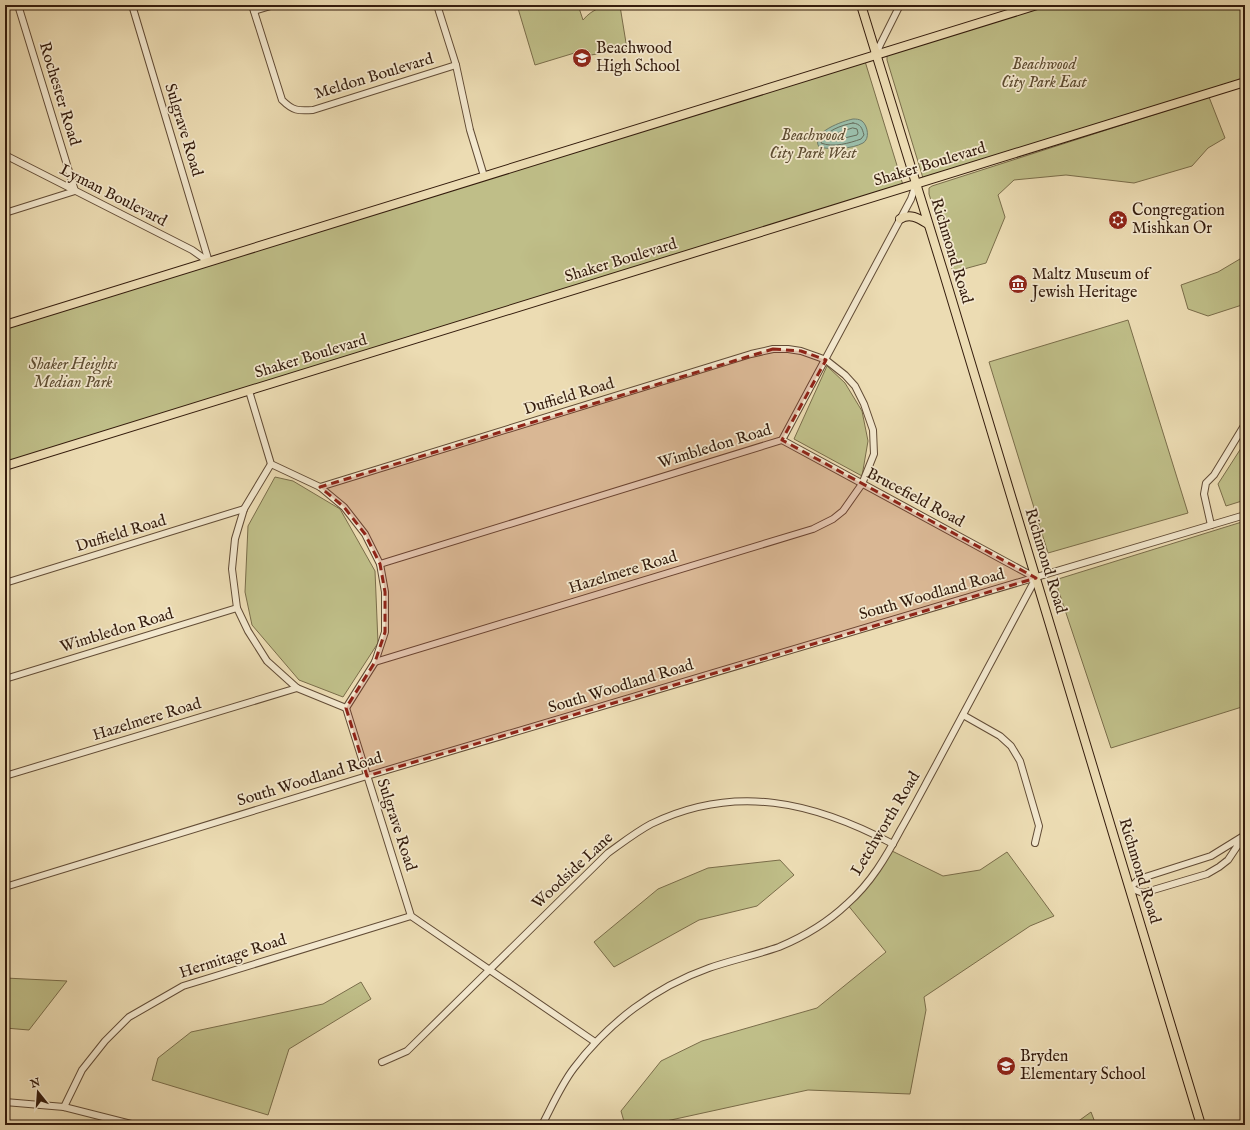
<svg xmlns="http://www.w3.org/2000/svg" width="1250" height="1130" font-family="'IM FELL English',serif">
  <rect width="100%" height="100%" fill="#ecdcb3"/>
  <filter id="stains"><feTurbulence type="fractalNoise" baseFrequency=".005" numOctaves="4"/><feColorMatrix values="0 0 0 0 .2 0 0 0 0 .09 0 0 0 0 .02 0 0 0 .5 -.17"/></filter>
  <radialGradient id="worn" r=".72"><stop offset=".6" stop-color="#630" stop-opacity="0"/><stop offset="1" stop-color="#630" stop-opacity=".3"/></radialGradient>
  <g fill="#bfbe88" stroke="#7a6d4a">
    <path d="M517,5H578L583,20C593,8 605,5 620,6L627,49L585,56L581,51L535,65Z"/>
    <path d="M1049,5H1245V80L923,178L887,60V55Z"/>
    <path d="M864,58L903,185L5,466V325Z"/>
    <path d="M1209,97L1225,138L1208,148L1192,166L1134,183L1066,175L1014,180L998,195L1005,217L986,263L953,272L929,194V188L932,186Z"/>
    <path d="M1245,256V304L1208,316L1188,309L1181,285L1218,272Z"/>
    <path d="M1128,320L1188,513L1048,553L989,362Z"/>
    <path d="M827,366L845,383L862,411L868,441L862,476L794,439Z"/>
    <path d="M1245,442V500L1226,506L1218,484Z"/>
    <path d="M275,477L293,481L340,509L375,571L378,643L343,697L299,680L252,625L245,592L248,526Z"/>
    <path d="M1245,521V706L1111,748L1055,580Z"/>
    <path d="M890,850L943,876L980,870L1007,852L1054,916L1030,926L924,997L926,1010L910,1094L808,1090L648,1125H625L621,1111L661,1061L702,1041L817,1008L886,952L847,904Z"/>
    <path d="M780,860L794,875L757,906L699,920L614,967L594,942L658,889L708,868Z"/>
    <path d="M5,978L67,981L29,1030L5,1028Z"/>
    <path d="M361,982L371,999L289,1049L268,1115L152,1080L158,1058L191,1032L323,1004Z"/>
    <path d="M1091,1112L1096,1125H1073Z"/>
  </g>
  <path fill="#9abca8" stroke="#717c6a" d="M853,119C856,119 859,119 862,121C868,126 870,139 863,143C852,149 831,150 819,147C810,132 843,121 853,119Z"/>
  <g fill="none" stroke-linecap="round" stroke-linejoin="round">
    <g stroke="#676c5a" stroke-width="1">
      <path d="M853,123C861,124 862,128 864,135L861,139C850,143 833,148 821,143C824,131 842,125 853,123Z"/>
      <path d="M853,128L857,129L858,133L857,135L836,140L832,139L833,136L840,132Z"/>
    </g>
    <g stroke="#624c36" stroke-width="8">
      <g id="minor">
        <path d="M132,5L209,262"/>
        <path d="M252,5L282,100C293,111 298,111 313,110L456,65"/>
        <path d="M437,5L456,65L470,130L484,176"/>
        <path d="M254,11L274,5"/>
        <path d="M876,55L880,45L900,5"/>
        <path d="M5,155L192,250L209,262"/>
        <path d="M5,213L75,191L18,5"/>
        <path d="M249,391L271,464L320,487L344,507L365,534L380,564L385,592V632L375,662L346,708"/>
        <path d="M782,440L1036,578"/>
        <path d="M271,464L244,509L235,539L232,569L237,608L248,631L267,661L297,688L346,708"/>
        <path d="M320,487L751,354L773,349H788L801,351L818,357L826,360L845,375L855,386L864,404L873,430L874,454L862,484L843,511L833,519L813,529L375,662"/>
        <path d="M1211,525L1204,494L1206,483L1214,475L1245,424"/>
        <path d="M380,564L782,440L911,199L916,184"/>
        <path d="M5,583L244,509"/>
        <path d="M5,679L237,608"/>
        <path d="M346,708L411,916L595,1042"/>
        <path d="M963,715L1000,736L1011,746L1020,761L1039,826L1035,843"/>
        <path d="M5,776L297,688"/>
        <path d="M1244,836L1228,860L1219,867L1207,874L1143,893L1130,888L1139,879L1211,856L1245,835"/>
        <path d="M5,887L367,776L1245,515"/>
        <path d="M382,1062L407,1051L608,853C622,843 636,832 651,824C735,783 814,802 893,844"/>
        <path d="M5,1102L64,1107L135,1125"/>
        <path d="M64,1107L82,1070L105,1041L129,1017L183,986L411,916"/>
        <path d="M542,1125C552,1106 561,1085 574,1068C608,1023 655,987 709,968C732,960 756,955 779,947C803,937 828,922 847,904C871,883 886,857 901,829C913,808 924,787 936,765C969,703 1003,640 1036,578"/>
      </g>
    </g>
    <g stroke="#341c0d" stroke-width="10">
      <g id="major">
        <path d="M861,5L944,274L1201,1125"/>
        <path d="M900,219C910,213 918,218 928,224"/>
        <path d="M5,325L1037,5"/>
        <path d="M5,466L1245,82"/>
      </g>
    </g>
    <use href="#minor" stroke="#f3e8ce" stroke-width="6"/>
    <use href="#major" stroke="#ecdcb3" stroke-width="8"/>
  </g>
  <path fill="#8f2418" fill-opacity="0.2" stroke="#8f2418" stroke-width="3" stroke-dasharray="8 5" stroke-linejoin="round" d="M773,349L801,351L826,360L782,440L1036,578L367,776L346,708L375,662L385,632V592L380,564L365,534L344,507L320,487Z"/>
  <defs>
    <g id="school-disc" transform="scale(1)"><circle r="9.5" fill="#8f2418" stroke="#f3e8ce"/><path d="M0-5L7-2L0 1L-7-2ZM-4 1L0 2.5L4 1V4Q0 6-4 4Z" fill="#fff"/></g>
    <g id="synagogue-disc" transform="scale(1)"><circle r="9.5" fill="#8f2418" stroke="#f3e8ce"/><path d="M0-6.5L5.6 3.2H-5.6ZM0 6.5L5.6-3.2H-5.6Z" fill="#fff"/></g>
    <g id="museum-disc" transform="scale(1)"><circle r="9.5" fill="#8f2418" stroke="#f3e8ce"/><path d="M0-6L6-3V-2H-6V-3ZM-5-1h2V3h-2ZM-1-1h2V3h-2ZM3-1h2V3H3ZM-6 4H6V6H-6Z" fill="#fff"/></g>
  </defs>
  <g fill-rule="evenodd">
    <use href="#school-disc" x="582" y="58"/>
    <use href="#synagogue-disc" x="1118" y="220"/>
    <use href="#museum-disc" x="1018" y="284"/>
    <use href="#school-disc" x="1006" y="1066"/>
  </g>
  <g text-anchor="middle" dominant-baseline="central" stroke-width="3.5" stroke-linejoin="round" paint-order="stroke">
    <g font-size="16" fill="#341c0d" stroke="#f3e8ce" text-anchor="start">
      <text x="596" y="49">Beachwood<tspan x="596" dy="18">High School</tspan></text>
      <text x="1132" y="211">Congregation<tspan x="1132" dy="18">Mishkan Or</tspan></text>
      <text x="1032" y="275">Maltz Museum of<tspan x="1032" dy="18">Jewish Heritage</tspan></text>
      <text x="1020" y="1057">Bryden<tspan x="1020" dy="18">Elementary School</tspan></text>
    </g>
    <g font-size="16" font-style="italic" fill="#5e4d32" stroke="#f3e8ce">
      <text x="1044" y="65">Beachwood<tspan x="1044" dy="18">City Park East</tspan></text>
      <text x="813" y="136">Beachwood<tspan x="813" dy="18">City Park West</tspan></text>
      <text x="73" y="365">Shaker Heights<tspan x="73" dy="18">Median Park</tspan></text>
    </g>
    <g font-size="16" fill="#341c0d" stroke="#f3e8ce">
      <text transform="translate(374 77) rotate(-17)">Meldon Boulevard</text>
      <text transform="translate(59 94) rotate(73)">Rochester Road</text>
      <text transform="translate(183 130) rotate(73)">Sulgrave Road</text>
      <text transform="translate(930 165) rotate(-17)">Shaker Boulevard</text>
      <text transform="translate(113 196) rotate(27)">Lyman Boulevard</text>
      <text transform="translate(951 251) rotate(73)">Richmond Road</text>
      <text transform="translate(621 261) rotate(-17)">Shaker Boulevard</text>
      <text transform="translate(311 357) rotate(-17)">Shaker Boulevard</text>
      <text transform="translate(569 397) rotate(-17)">Duffield Road</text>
      <text transform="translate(715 447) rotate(-17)">Wimbledon Road</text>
      <text transform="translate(915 498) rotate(28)">Brucefield Road</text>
      <text transform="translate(121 534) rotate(-17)">Duffield Road</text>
      <text transform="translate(1045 561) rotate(73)">Richmond Road</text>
      <text transform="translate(623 573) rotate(-17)">Hazelmere Road</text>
      <text transform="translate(932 595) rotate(-16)">South Woodland Road</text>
      <text transform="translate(117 631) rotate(-17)">Wimbledon Road</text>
      <text transform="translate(621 687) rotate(-17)">South Woodland Road</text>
      <text transform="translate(147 720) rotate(-17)">Hazelmere Road</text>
      <text transform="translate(310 780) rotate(-17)">South Woodland Road</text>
      <text transform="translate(886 824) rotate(-59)">Letchworth Road</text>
      <text transform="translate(396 825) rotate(72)">Sulgrave Road</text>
      <text transform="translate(573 871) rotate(-43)">Woodside Lane</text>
      <text transform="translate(1139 871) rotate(73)">Richmond Road</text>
      <text transform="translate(233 957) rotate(-18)">Hermitage Road</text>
    </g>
  </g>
  <rect width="1250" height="1130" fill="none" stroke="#ecdcb3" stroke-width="20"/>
  <rect x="6" y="6" width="1238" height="1118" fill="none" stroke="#341c0d" stroke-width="2"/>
  <rect x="10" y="10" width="1230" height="1110" fill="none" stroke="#341c0d"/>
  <g transform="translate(38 1092) rotate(343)" stroke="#f3e8ce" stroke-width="3" paint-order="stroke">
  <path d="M0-3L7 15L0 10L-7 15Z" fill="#341c0d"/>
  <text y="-6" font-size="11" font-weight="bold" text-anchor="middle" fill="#341c0d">N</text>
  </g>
  <rect width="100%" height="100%" filter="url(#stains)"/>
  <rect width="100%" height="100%" fill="url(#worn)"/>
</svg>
